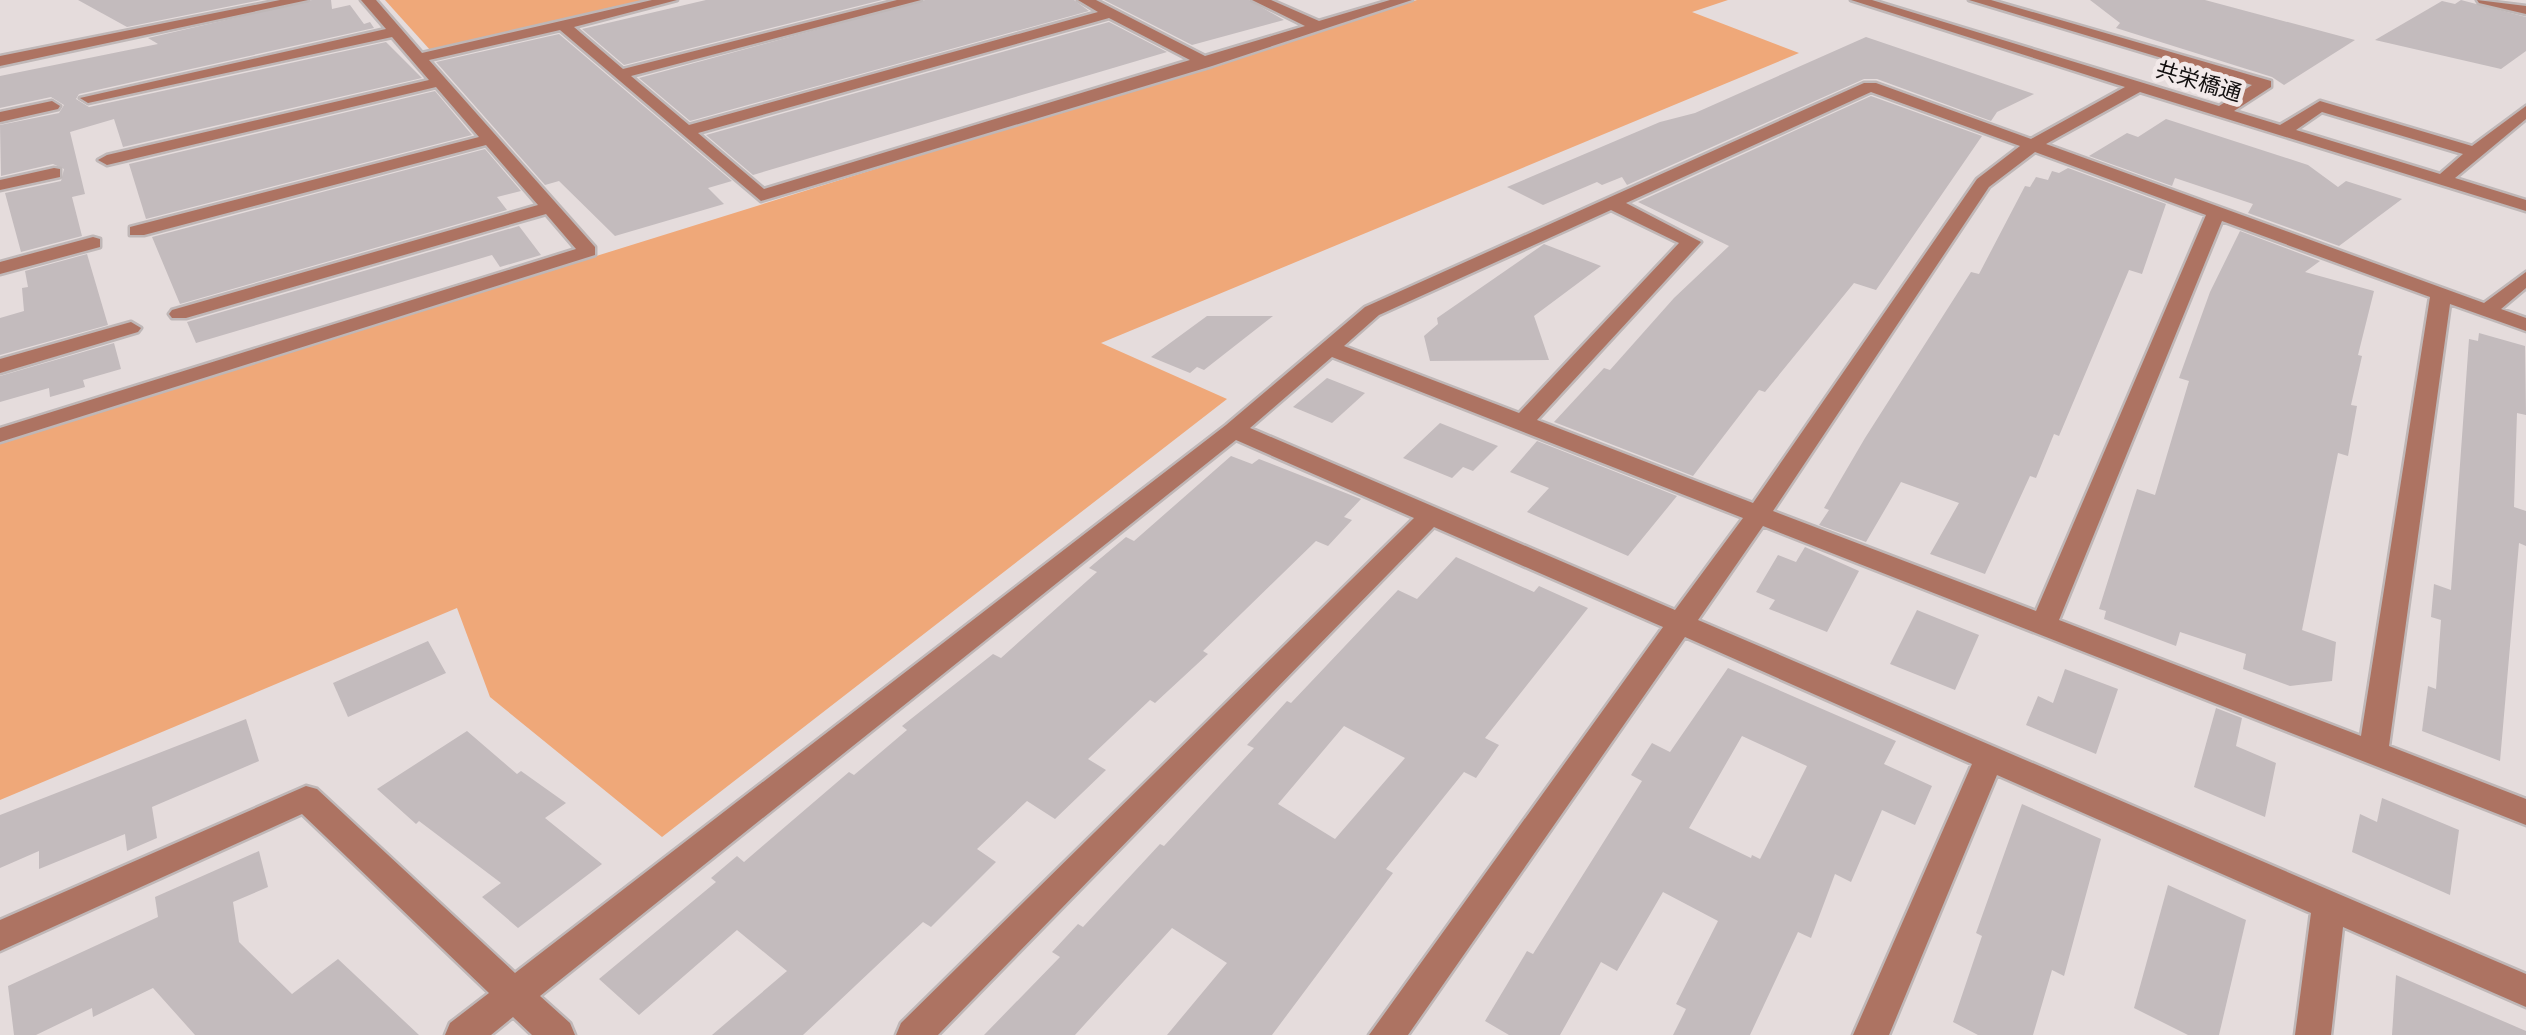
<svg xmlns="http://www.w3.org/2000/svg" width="2526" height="1035" font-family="Manrope,'Noto Sans JP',sans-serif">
  <rect width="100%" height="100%" fill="#e5dcdc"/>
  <g fill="#efa879">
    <path d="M385,0H650L431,51Z"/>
    <path d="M1417,0H1728L1692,12L1799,53L1101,343L1227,399L662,837L490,697L457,608L0,800V442Z"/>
  </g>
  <g fill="#c3bbbd" fill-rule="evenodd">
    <path d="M78,0H261L127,27Z"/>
    <path d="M312,0H331L332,9L350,5L364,24L370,22L374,28L79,94L76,99L89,107L386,42L422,78L123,147L114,119L70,132L85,194L72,197L82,236L21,252L5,193L61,181L64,169L53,164L1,176L0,125L59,113L64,105L51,97L0,108V76L158,44L148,38Z"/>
    <path d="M706,0H882L624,65L582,29Z"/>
    <path d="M925,0H1074L1089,11L690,121L639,78Z"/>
    <path d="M1104,0H1249L1284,20L1192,45Z"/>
    <path d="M2090,0H2205L2355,40L2284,85L2272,77L2116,28L2120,23Z"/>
    <path d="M2461,0L2526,17V51L2501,69L2375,40L2442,1L2455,4Z"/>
    <path d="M1109,22L1167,52L753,175L706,135Z"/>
    <path d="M559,34L732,181L708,188L724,204L615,236L559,181L545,185L436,62Z"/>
    <path d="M1866,37L2034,94L1997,112L1991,121L1877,79H1864L1627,185L1622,177L1602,185L1597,182L1543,205L1507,187L1660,122L1695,113Z"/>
    <path d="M435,91L472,135L146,219L129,164Z"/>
    <path d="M1871,96L1982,136L1876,290L1854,283L1765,392L1759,390L1693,476L1554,422L1604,368L1610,370L1674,298L1729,246L1638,202Z"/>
    <path d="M2166,119L2308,165L2338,187L2346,181L2402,199L2339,246L2248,213L2253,204L2175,178L2172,186L2089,156L2127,133L2138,137Z"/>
    <path d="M485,149L521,191L497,197L507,210L180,304L152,237Z"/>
    <path d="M2068,168L2166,204L2142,274L2129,270L2059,436L2054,434L2036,478L2030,476L1985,574L1930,554L1959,503L1901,482L1866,542L1819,525L1829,510L1824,508L1865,438L1971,272L1979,274L2025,186L2030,187L2036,177L2048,180L2052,171L2059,173Z"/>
    <path d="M519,226L541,255L500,267L492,255L196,343L187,322Z"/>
    <path d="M2240,231L2320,261L2305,272L2374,291L2358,355L2362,356L2351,405L2357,406L2348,456L2338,453L2302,630L2336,642L2332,681L2290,686L2243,669L2246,654L2180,632L2176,646L2104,619L2106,611L2099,609L2137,489L2155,495L2189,381L2179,378L2210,292Z"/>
    <path d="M1544,244L1601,266L1534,316L1549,360L1430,361L1424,336L1438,324L1437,318Z"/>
    <path d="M87,254L108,325L0,355V318L24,311L22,288L28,287L25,271Z"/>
    <path d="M1207,316H1273L1204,370L1197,367L1190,373L1151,357Z"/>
    <path d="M2479,333L2525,346L2526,415L2517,413L2514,507L2526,511V546L2519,543L2500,761L2422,731L2428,686L2436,689L2441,620L2431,617L2434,584L2451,590L2469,339L2478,341Z"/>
    <path d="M114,343L121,369L83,380L85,387L50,397L49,388L0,402V376Z"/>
    <path d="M1327,378L1365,393L1332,423L1293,407Z"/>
    <path d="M1440,423L1498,446L1473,471L1463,467L1452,478L1403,458Z"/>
    <path d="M1537,441L1677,496L1628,556L1527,512L1549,488L1510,472Z"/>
    <path d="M1231,456L1252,464L1259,459L1361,499L1344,517L1352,520L1328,546L1316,541L1203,651L1208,654L1155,703L1150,700L1088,759L1106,770L1055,819L1027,801L977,849L996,862L931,927L923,922L803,1035H712L787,971L737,930L639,1015L599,979L716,882L711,878L737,856L744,862L849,772L854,775L907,730L902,726L993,654L1001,658L1097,572L1089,568L1126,537L1134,541Z"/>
    <path d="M1805,547L1859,571L1827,632L1769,609L1775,600L1756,592L1778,555L1796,562Z"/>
    <path d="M1456,557L1534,592L1539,586L1588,608L1485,738L1499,745L1476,778L1464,772L1386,869L1393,873L1272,1035H1167L1227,963L1172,928L1075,1035H984L1060,957L1052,952L1078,924L1083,927L1160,844L1164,846L1254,748L1247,745L1287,701L1291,703L1398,590L1417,599ZM1344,726L1405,758L1335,839L1278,804Z"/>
    <path d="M1917,610L1979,635L1955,690L1890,664Z"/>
    <path d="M428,641L446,673L348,717L333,683Z"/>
    <path d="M1728,668L1896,741L1884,764L1932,786L1915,825L1882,810L1851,882L1835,874L1811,938L1798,932L1750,1035H1673L1686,1009L1676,1004L1718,921L1663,892L1617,971L1601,962L1560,1035H1509L1485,1021L1527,951L1533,954L1642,781L1631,775L1652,743L1670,752ZM1742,736L1807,766L1760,859L1752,855L1751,858L1689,828Z"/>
    <path d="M2065,669L2118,689L2096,754L2026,725L2038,696L2053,703Z"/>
    <path d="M2216,708L2242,718L2236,746L2276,763L2265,817L2194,787Z"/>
    <path d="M246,719L259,761L152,807L157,838L127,851L125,834L39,869V851L0,868V815Z"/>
    <path d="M467,731L517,774L521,771L566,803L545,818L602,864L518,928L482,897L501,883L419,821L416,824L377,789Z"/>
    <path d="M2382,798L2459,830L2450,895L2352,852L2360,814L2377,822Z"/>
    <path d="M2022,804L2101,839L2064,976L2052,970L2033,1035H1978L1953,1022L1982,936L1976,933Z"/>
    <path d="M259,851L268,887L233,902L239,942L292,994L338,959L419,1035H195L153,988L93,1017L92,1008L36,1035H14L8,986L158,917L155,897Z"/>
    <path d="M2168,885L2246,920L2219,1035H2188L2134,1008Z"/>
    <path d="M2396,975L2526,1031V1035H2392Z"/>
  </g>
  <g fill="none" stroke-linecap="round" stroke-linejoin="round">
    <g stroke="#bfb7b7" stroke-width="5">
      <g id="minor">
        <path d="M280,0H308L0,66V56Z"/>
        <path d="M361,0H376L422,53L652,0H677L574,27L623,69L897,0H921L631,76L689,125L1098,12L1078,0H1096L1205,56L1305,26L1252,0H1271L1319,21L1390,0H1412L1212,66L761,201L560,30L429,60L595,247V255L0,442V428L576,249L546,214L186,318H172L169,314L172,310L538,205L486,145L144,235H130V227L479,137L436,87L107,165L98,160L107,155L429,80L392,37L88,103L80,98L386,29ZM1109,18L1190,60L764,189L698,133Z"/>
        <path d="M1851,0H1872L2219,106L2252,85L1969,0H1991L2271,81V87L2234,111L2280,125L2320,101L2472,146L2526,106V119L2455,178L2526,200V211L2140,92L2046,144L2484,303L2526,272V288L2501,309L2526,318V331L2450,304L2389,746L2526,799V825L1763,526L1698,620L2526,974V1007L2343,927L2331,1035H2295L2311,913L1997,775L1889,1035H1853L1972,764L1685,637L1408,1035H1369L1663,627L1434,527L938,1035H896L901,1023L1414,518L1236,440L540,996L570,1023L575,1035H532L513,1017L491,1035H445L450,1023L489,993L302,814L0,951V920L306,786L317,789L515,973L1226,425L1365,307L1864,83H1876L2031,139L2125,87ZM1871,92L2020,146L1977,179L1753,503L1537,420L1701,242L1626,203ZM2322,112L2463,154L2440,174L2296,130ZM2035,152L2206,215L2036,611L1773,511L1989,187ZM1611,210L1679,243L1519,413L1344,346L1379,315ZM2222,221L2430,297L2361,736L2059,620ZM1332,357L1743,518L1675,610L1250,428Z"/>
        <path d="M2477,0L2526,6V14L2479,3Z"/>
        <path d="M52,101L60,106L58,109L0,122V112Z"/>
        <path d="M54,168L60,169V177L0,190V180Z"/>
        <path d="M93,237L100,239V247L0,274V262Z"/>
        <path d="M131,322L141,328L138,332L0,373V359Z"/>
      </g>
    </g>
    <use href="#minor" fill="#ad7362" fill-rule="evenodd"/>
  </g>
  <g text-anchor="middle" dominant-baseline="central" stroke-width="9" stroke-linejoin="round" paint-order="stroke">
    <g font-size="22" fill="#131010" stroke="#f2e9e9">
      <text transform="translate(2199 81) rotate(17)">共栄橋通</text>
    </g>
  </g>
</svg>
